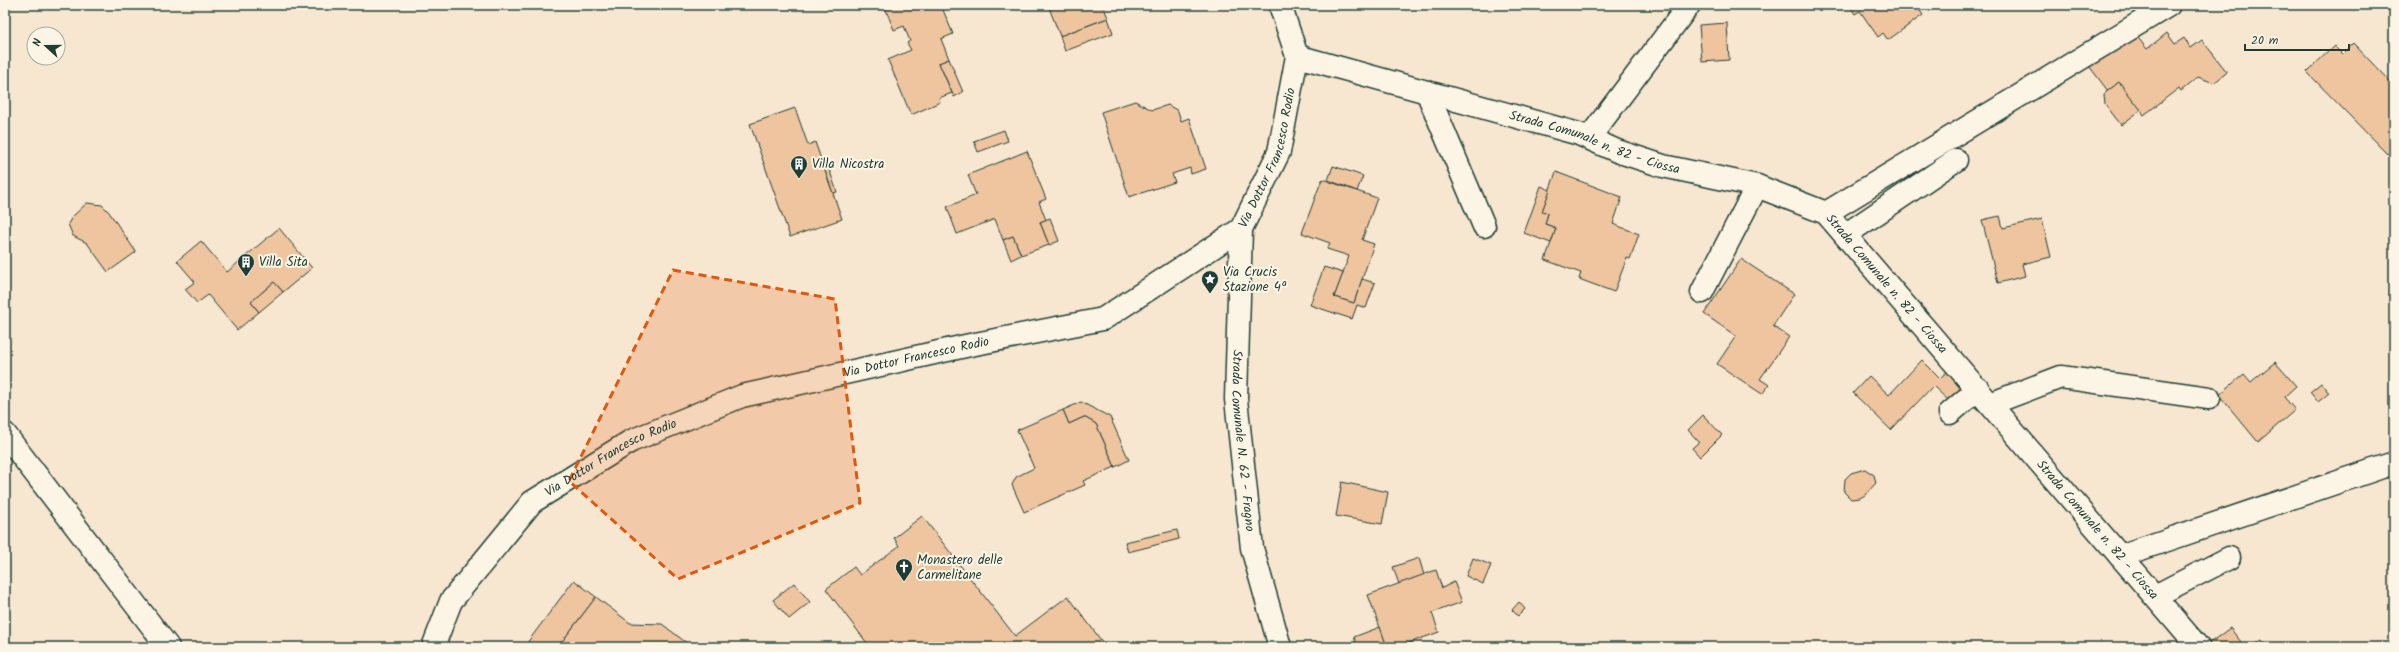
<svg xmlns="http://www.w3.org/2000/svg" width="2399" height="652" font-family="Kalam,sans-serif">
  <rect width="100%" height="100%" fill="#f8e7d0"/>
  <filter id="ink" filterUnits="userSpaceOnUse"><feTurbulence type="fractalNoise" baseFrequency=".025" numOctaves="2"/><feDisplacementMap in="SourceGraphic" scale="8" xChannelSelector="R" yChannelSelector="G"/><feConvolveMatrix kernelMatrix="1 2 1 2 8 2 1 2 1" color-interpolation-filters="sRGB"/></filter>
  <g filter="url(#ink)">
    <g fill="#efc59f" stroke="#1f3d34">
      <path d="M884,5H941L953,34L941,39L949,59L939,63L952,93L939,98L940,102L911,115L888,60L911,50L907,43L910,41L904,26L894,30Z"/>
      <path d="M1048,5H1103L1108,18L1060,36Z"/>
      <path d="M1849,5H1916L1923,15L1888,40L1883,33L1878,37L1860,11L1855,14Z"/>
      <path d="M1108,18L1113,33L1065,51L1060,36Z"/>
      <path d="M1727,23L1729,60L1702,62L1699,25Z"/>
      <path d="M2167,33L2175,44L2184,38L2191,48L2202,40L2227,72L2225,74L2214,83L2198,77L2181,91L2179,88L2144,115L2119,82L2108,91L2089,66L2135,34L2147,49Z"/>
      <path d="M2353,43L2392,84L2394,147L2387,154L2307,72L2334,46L2342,54Z"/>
      <path d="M949,59L963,92L954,97L939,63Z"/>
      <path d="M2119,82L2141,110L2121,125L2105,104L2104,94Z"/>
      <path d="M1135,101L1152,110L1168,105L1178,111L1181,121L1189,118L1206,169L1191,174L1190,168L1172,174L1175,182L1129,197L1101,112Z"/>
      <path d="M795,108L808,145L815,142L842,219L790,237L750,124Z"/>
      <path d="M1004,130L1008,141L978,152L974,141Z"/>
      <path d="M1027,151L1046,199L1039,202L1046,220L1040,222L1049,245L1021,255L1013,236L1003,240L995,219L957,234L947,207L976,195L968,175Z"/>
      <path d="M823,165L828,166L837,192L833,193Z"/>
      <path d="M1333,166L1363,176L1357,191L1328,180Z"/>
      <path d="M1556,172L1622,197L1613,224L1639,234L1630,259L1627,258L1614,292L1579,279L1581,273L1545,260L1556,228L1545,224L1548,213L1542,211Z"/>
      <path d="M1322,179L1377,198L1362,240L1374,244L1354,303L1334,297L1349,256L1327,249L1330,243L1302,233Z"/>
      <path d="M1541,186L1550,190L1542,211L1548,213L1545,224L1556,228L1551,243L1524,233Z"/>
      <path d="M87,203L102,205L109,212L136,252L108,272L87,243L73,236L68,224L72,217Z"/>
      <path d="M2000,216L2003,228L2042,219L2051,257L2022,264L2025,276L1998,283L1982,220Z"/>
      <path d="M1050,218L1059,241L1049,245L1040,222Z"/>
      <path d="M279,228L312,268L283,292L274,282L251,302L259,312L237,330L208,295L197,303L185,289L195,282L177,261L201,241L227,272Z"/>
      <path d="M1013,236L1021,255L1011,260L1003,240Z"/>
      <path d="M1741,259L1794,294L1773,326L1789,337L1760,379L1769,385L1762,394L1717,364L1736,336L1704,314Z"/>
      <path d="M1324,267L1343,273L1334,297L1354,303L1362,279L1375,283L1366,308L1357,305L1352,319L1310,305Z"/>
      <path d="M274,282L283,292L259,312L251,302Z"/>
      <path d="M1922,360L1940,378L1948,371L1961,388L1949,401L1933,386L1891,430L1853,393L1869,376L1889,395Z"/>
      <path d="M2275,362L2296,386L2284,397L2295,410L2258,442L2219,395L2244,374L2251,382Z"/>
      <path d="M2321,383L2329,393L2318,402L2310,392Z"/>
      <path d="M1081,402L1110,417L1129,460L1115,467L1096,424L1084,417L1069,424L1063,410Z"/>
      <path d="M1063,410L1069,424L1084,417L1096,424L1115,467L1083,481L1085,485L1024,512L1012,485L1016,477L1034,468L1017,430Z"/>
      <path d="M1703,415L1722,435L1700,457L1692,448L1699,442L1688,430Z"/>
      <path d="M1865,469L1874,475L1876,483L1865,495L1860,498L1851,499L1844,492L1845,479L1851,473Z"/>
      <path d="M1342,482L1388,492L1382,524L1336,516Z"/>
      <path d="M922,516L1015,636L1068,596L1106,647H870L826,589L854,567L860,575L899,546L894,538Z"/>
      <path d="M1177,530L1179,539L1128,552L1125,542Z"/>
      <path d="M1419,558L1424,575L1399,584L1393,567Z"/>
      <path d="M1473,558L1491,565L1483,584L1466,576Z"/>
      <path d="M1436,570L1442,588L1454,582L1462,602L1432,613L1439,632L1398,647H1387L1368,595Z"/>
      <path d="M574,580L596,597L558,647H524Z"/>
      <path d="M794,583L810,602L789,619L773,600Z"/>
      <path d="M596,597L630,623L662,624L692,647H558Z"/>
      <path d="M1519,602L1525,609L1518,616L1512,610Z"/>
      <path d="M1380,627L1387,647H1358L1354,637Z"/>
      <path d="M2230,628L2245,647H2210L2208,644Z"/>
      <path d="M2262,640L2268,647H2250Z"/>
      <path d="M1061,643L1064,647H1056Z"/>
    </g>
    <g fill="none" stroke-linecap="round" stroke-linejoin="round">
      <g stroke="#1f3d34" stroke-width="25">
        <g id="minor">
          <path id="s1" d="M1297,56L1579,134L1617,151L1663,166L1757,186L1826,213L2198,647"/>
          <path d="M1427,92L1484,226"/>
          <path d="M1589,138L1689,5"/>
          <path d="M1826,213L2169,5"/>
          <path id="s2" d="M1241,229L1236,399L1252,548L1280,647"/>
          <path d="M1845,235L1956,160"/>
          <path d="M1702,292L1757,186"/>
          <path d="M1990,404L2061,377L2209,398"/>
          <path d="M1950,413L1978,389"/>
          <path d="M5,434L168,647"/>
          <path d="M2120,556L2394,463"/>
          <path d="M2155,596L2229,558"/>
        </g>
      </g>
      <g stroke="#1f3d34" stroke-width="25">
        <g id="major">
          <path id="s3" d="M433,647L451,601L532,502L631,441L742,396L970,345L1103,319L1241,229L1279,152L1297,56L1280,5"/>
        </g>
      </g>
      <use href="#minor" stroke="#fcf5e5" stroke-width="22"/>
      <use href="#major" stroke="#fcf5e5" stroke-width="22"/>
    </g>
  </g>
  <path fill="#de580e" fill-opacity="0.2" stroke="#de580e" stroke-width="3" stroke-dasharray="8 5" stroke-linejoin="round" d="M673,270L835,299L860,503L678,579L569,481Z"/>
  <defs>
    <g id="building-pin" transform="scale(0.9)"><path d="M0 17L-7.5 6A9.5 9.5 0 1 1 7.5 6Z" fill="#1f3d34" stroke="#fcf5e5"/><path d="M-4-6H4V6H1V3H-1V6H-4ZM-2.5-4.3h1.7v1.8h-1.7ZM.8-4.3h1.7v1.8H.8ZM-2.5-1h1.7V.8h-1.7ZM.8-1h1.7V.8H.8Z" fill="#fff"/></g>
    <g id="sight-pin" transform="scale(0.9)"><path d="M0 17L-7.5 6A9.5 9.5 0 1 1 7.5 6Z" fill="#1f3d34" stroke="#fcf5e5"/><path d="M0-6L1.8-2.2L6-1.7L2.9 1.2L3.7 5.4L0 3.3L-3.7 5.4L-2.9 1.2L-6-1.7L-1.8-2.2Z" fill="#fff"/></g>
    <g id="church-pin" transform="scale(0.9)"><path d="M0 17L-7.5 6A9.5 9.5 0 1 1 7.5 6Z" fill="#1f3d34" stroke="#fcf5e5"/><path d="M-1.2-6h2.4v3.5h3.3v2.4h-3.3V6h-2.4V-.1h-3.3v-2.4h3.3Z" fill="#fff"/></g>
  </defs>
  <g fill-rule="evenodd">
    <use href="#building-pin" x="799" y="164"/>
    <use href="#building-pin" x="246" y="262"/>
    <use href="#sight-pin" x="1210" y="279"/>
    <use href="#church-pin" x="904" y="567"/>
  </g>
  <g text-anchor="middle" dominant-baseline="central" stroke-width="4" stroke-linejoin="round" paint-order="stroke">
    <g font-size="13" fill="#1f3d34" stroke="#fcf5e5">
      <text stroke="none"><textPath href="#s1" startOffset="310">Strada Comunale n. 82 - Ciossa</textPath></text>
      <text stroke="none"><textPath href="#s3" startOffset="1024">Via Dottor Francesco Rodio</textPath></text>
      <text stroke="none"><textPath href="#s1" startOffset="646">Strada Comunale n. 82 - Ciossa</textPath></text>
      <text stroke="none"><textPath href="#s3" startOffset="592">Via Dottor Francesco Rodio</textPath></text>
      <text stroke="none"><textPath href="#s2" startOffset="212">Strada Comunale N. 62 - Fragno</textPath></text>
      <text stroke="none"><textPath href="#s3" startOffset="268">Via Dottor Francesco Rodio</textPath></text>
      <text stroke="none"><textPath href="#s1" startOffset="970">Strada Comunale n. 82 - Ciossa</textPath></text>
    </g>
    <g font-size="13" fill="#1f3d34" stroke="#fcf5e5" text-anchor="start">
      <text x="812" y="164">Villa Nicostra</text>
      <text x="259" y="262">Villa Sita</text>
      <text x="1223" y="272">Via Crucis<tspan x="1223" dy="15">Stazione 4ª</tspan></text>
      <text x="917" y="560">Monastero delle<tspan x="917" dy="15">Carmelitane</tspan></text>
    </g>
  </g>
  <rect width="2399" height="652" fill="none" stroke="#fcf5e5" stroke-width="20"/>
  <rect x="10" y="10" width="2379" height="632" fill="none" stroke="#1f3d34" stroke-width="1.5" filter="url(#ink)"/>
  <g transform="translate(46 46) rotate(291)"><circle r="19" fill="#fcf5e5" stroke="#a4ab9e"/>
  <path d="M0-3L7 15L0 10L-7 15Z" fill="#1f3d34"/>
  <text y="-6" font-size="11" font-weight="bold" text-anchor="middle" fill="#1f3d34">N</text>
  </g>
  <path d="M2245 44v6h104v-6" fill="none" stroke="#1f3d34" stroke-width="2"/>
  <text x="2251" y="44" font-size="12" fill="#1f3d34" stroke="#fcf5e5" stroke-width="3" paint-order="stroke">20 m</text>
</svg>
